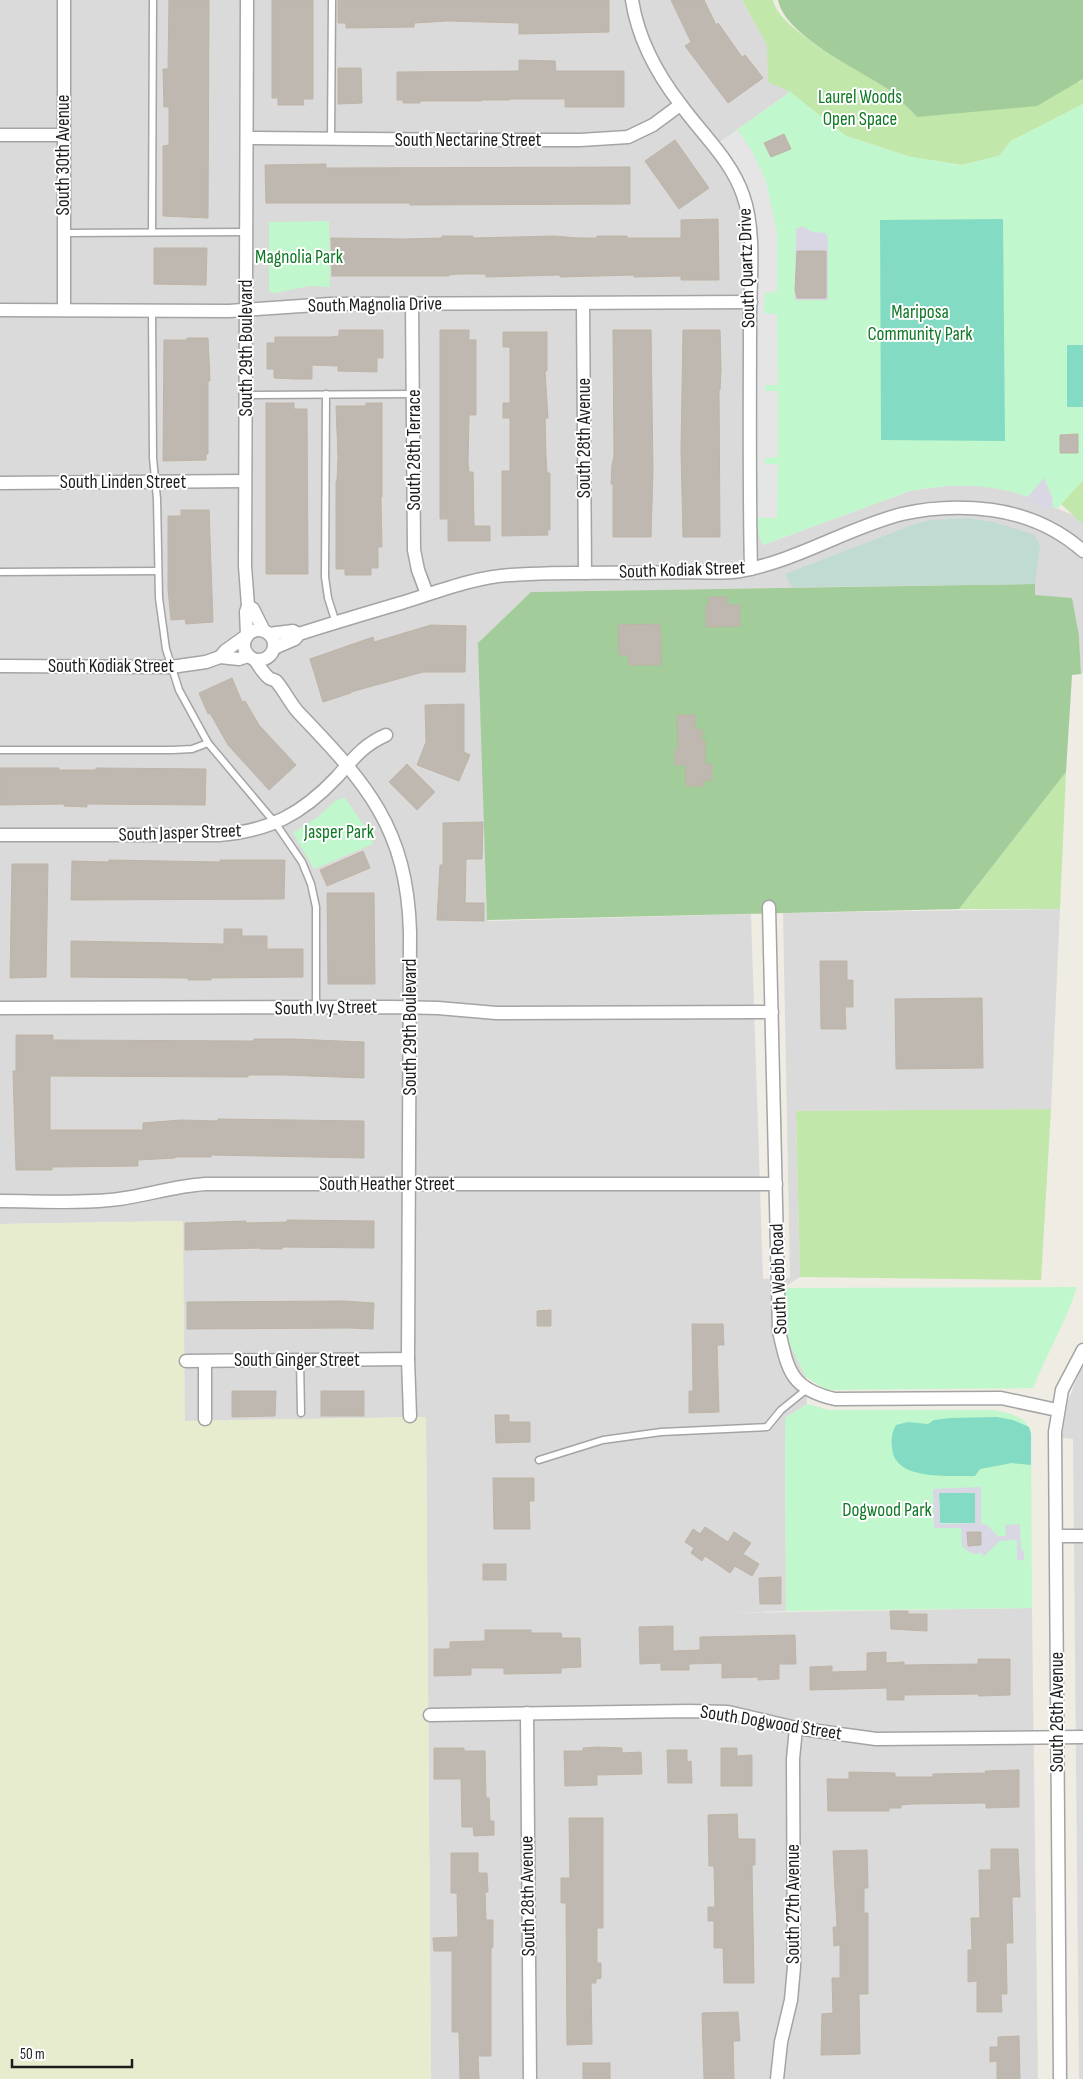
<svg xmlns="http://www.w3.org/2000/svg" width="1083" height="2079" font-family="'Sofia Sans Condensed',sans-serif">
  <rect width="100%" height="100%" fill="#eeece3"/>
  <g fill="#dbdada">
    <path d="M0,0H742L767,45L790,92L720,142L735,165L753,210L756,228L763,545L910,491L960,484L988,486L1018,493L1083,519V673L1081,674L1079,636L1035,595V584L531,592L485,833L487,920L490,921L751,914L763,1279L790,1278L783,913L1060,909L1051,1109L796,1111L800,1277L783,1288L786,1336L806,1377L807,1404L785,1418L786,1611L725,1613L1032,1608L1038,2079H431L426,1417L184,1421L182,1221L0,1224Z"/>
    <path d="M1083,1363V2079H1079L1073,1439L1062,1438L1068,1401Z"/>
  </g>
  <path fill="#e7eccf" d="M183,1221L185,1421L426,1417L431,2079H0V1224Z"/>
  <g fill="#c1e7aa">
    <path d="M742,0H773C778,30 863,72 889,90C899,97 908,108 917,117L1080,82L1083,79V104L1011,141L999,156L962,165L911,157L846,136L790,92L768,82L767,45Z"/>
    <path d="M1083,480V524L1061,504Z"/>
    <path d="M1066,772L1060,909H959Z"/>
    <path d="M1051,1109L1041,1280L800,1277L796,1111Z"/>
  </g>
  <g fill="#a2cc99">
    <path d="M778,0H1083V79L1037,106L917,117C908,108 899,98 889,90C860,70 785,36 778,0Z"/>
    <path d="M1035,584V595L1072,598L1079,636L1081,674L1072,675L1066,772L959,909L487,920L478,643L531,592Z"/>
  </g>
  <path fill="#c0dcd2" d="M966,518L994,522L1035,535L1040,547L1035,584L792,587L785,574L915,524L932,520Z"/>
  <g fill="#c1f7cc">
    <path d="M790,92L846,136L911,157L962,165L999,156L1011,141L1083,104V480L1057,509C1008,484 962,481 910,491L763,545L759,536L757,521L756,228C750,197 737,169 720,142Z"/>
    <path d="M329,221L330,287L310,286L274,293L269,291V222Z"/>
    <path d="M345,798L365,827L373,844L314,869L293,833L318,817L336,800Z"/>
    <path d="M1077,1287C1066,1322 1047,1353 1033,1388L827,1390L806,1377L786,1336L783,1288Z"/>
    <path d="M807,1404L829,1410H994C1011,1414 1024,1415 1031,1432L1032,1608L786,1611L785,1418Z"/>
  </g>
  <g fill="#83dbc4">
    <path d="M1003,219L1005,441L881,440L880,220Z"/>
    <rect x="1067" y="345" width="16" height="62"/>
    <path d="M997,1417L1013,1420L1029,1427L1031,1434V1465L1012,1463L980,1469L975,1476C951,1475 893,1482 892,1447C891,1439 892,1432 896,1425L908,1422L928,1424L934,1420L950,1418Z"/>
    <path d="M975,1492L976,1523H940L939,1493Z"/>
  </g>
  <path fill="#e5e5e5" d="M738,130L752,151L766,181L777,231V292L765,293L764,313L777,314L778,385H765V391H778V457L765,458V464H778L777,518H758L756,227L753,210L735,165L720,142Z"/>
  <g fill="#d9d7e4" fill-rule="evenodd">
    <path d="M802,226L813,232L826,233L828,239V300H795L796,229Z"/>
    <path d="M1044,478L1052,497L1053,505L1049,510L1025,500Z"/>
    <path d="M981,1487V1524L987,1525L998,1536H1006L1005,1525L1020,1524L1021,1548L1024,1552V1560H1017V1540L1000,1541L983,1557L982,1553L973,1554L962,1547L961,1528H934L933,1489ZM939,1493H975V1523L940,1524Z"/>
  </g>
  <g fill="#beb8b0" stroke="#bfb4a6">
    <path d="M169,0H209L208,218L163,216V146L169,145V107H164L163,69H168Z"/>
    <path d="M272,0H313V99H303L304,105H278V98H272Z"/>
    <path d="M338,0H609V32L519,34V23L448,21L414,23V27L346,28V23H338Z"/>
    <path d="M671,0H704L716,25L718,23L742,57L745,55L763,78L728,103L685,46L691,42Z"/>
    <path d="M519,60L555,61L556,71H624V107H565V99H510V100H481V101H420V103H403V100H397V72L519,71Z"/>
    <path d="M338,68H361L362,103L338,104Z"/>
    <path d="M784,134L791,149L771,157L764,143Z"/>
    <path d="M675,140L709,188L679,209L645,161Z"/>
    <path d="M326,164V168L630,167V204L410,205V203H266L265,165Z"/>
    <path d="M718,219L719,280H681V276L634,277V275L560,277V275L486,277V274H458L449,275V276H332L331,238L405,239L442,238V236H473V238L554,236L578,238H597V236H627V238H681V220Z"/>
    <path d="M154,248H207L206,285L154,284Z"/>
    <path d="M797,251H826V298H797L795,290Z"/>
    <path d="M339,330H383V358H377V372L338,371V366L312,365V379H295L274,378V369H267V343H275V337H331L339,336Z"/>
    <path d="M440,330H469V340H476V415H469L468,463L469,472H473L474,526H490V541H448V519H440Z"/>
    <path d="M613,330H651L653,471L651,537H613V484H611L612,465L614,456Z"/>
    <path d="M683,330H720L721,370L720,390H719L720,537H683L681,450Z"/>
    <path d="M503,332H547V371H545L548,418H545L546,455L547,473H550V530H547L548,535L502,536V471H510V418H503V403H510V347H503Z"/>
    <path d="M187,338H208L210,381H208V454H206V460L163,461L164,340H187Z"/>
    <path d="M266,403H294V409H307L308,574H266Z"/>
    <path d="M366,403H382V497H381L382,547H378V568H371V575H345V569H336V481L337,480L338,457L336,406H366Z"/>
    <path d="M1078,434V453H1060V435Z"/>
    <path d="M181,510H209L213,622L186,624L185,619L171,620L168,589V516H181Z"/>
    <path d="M708,597H727V605H740V626L706,627V605H709Z"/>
    <path d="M660,624L661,665H629L628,655H619L618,625Z"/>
    <path d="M431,625L466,626L465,672H423L351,692V693L323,702L310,659L373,637L374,642Z"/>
    <path d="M232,678L242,702L245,701L259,725L296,765L269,790L228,745L210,713L208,714L199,693Z"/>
    <path d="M464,704V752L470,755L459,781L417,765L426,742L425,705Z"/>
    <path d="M677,715H695V730L702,729V740H705V764H712V780L703,781V786H686L685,765H675V750H678Z"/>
    <path d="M407,764L435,792L417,810L389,782Z"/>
    <path d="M0,768H59V770H96V768L206,769L205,805L87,804V807L64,806V804L0,805Z"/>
    <path d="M483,822L482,859H466L465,903H484V921L437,920L440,865H443V823Z"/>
    <path d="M363,851L370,868L327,886L320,870Z"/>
    <path d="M109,860L220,862V860H285L284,899L71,900L72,861L109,862Z"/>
    <path d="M12,864H48L46,977L10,978Z"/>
    <path d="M327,893H374L375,984H328Z"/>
    <path d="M224,929H242V936H267V949H303V977L211,978V980H188V978L71,977V941L224,944Z"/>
    <path d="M820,961H847V980H853V1007H845L846,1029H821Z"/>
    <path d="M982,998L983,1068L896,1069L895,999Z"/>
    <path d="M16,1035H53V1040L254,1041V1039H291L364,1042V1078L284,1075H248V1077L50,1076V1130H143V1123L181,1120L218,1121V1119L364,1121V1158L211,1155V1157H175V1158L138,1160V1166L52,1167V1170H16L13,1071H16Z"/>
    <path d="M287,1220L374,1221V1248L282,1247V1249H260V1248L185,1250V1223L246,1221V1223L287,1222Z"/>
    <path d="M344,1301L374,1303L373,1329L350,1328L187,1329V1302Z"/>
    <path d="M551,1310V1326H537V1311Z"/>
    <path d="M692,1324H723L724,1345H717L719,1412L689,1413V1391H693Z"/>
    <path d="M232,1391H276L275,1416L232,1417Z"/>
    <rect x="321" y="1391" width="43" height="25"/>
    <path d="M495,1415H509V1422H530V1442L496,1443Z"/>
    <path d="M493,1478H534V1501H529L530,1529H494Z"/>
    <path d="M705,1527L728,1542L734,1532L751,1543L743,1554L759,1564L752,1576L735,1566L730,1573L705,1556L702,1561L691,1553L694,1548L685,1542L693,1529L700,1534Z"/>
    <path d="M967,1532H981V1545L968,1546Z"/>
    <rect x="483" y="1564" width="23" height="16"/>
    <path d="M781,1577V1604H760L759,1578Z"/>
    <path d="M890,1611H908V1614H927V1631L891,1629Z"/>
    <path d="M673,1626V1651L700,1650V1637L795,1635L796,1664H779V1679L758,1680V1677L722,1678V1663L689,1664V1670H661V1663L640,1664L639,1627Z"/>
    <path d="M485,1630H531V1633H561L562,1638H580L581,1667L561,1668V1673L504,1674V1668H471V1675L434,1676V1649H450V1642L485,1641Z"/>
    <path d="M886,1652V1663L904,1662V1665L978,1664V1659H1010V1695L979,1696L978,1694L904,1695V1700H887V1688L810,1690V1667L832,1666V1672L867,1671V1653Z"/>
    <path d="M597,1747L622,1748V1753L641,1752L642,1774L597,1775V1785L565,1786L564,1751H583V1748Z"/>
    <path d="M434,1748H464V1751H485L486,1798H489L490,1821H494V1835L474,1836L473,1827H462L461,1779H434Z"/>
    <path d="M721,1748H737V1756L752,1755V1786H721Z"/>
    <path d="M667,1750H687V1762L691,1761L692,1783H668Z"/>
    <path d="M1019,1770V1807L986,1808V1803L912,1804L901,1805V1808H889V1811H828L827,1779H849V1772L895,1773V1777H933V1774L986,1773L985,1771Z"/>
    <path d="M737,1814L738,1839H755V1865H752L754,1983H724L723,1948H714V1921H708V1907H715L714,1866H709L708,1815Z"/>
    <path d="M569,1818H603V1928H597V1963H601V1978L596,1979V1983H591L592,2044L567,2045L566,1903H561V1878H570Z"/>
    <path d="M991,1849H1018L1020,1897H1012L1013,1943H1006L1007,1994H1001L1002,2012H977V1981L968,1982V1950H972L971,1918H980L979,1870H991Z"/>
    <path d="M867,1850L868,1888H864V1913H868V1994H859L860,2054L821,2055L822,2014L833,2013L832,1978H840V1945L834,1946L833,1927H837L833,1851Z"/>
    <path d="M451,1853H478V1873H487L488,1892H485L486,1920H493V1947L491,1948V2056H478L479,2079H460L459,2032H452V1951H434L433,1938L458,1937L457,1893H451Z"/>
    <path d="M738,2012L740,2041H733L734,2079H704L702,2013Z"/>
    <path d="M1019,2036L1020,2079H997V2061L990,2062V2047H998V2037Z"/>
    <rect x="583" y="2063" width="27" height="16"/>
  </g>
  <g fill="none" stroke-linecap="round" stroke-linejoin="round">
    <g stroke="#a4a4a4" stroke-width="9">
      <g id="service">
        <path d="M331,139L332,0"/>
        <path d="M152,232L153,0"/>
        <path d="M64,233L247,232"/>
        <path d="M152,310L153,458L157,499L159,598L166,649L179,690L208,743L276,824L302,862L311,884L316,907V1009"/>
        <path d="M326,394L325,577L328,598L336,623"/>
        <path d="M246,395L414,394"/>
        <path d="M0,572L158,571"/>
        <path d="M0,750H173L192,749L208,743"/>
        <path d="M300,1360L301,1413"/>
        <path d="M539,1460L603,1440L661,1432L767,1427L781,1410L807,1389"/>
      </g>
    </g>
    <g stroke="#a4a4a4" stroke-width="15">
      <g id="minor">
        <path d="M64,0V310"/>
        <path d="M632,0C638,39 657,74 681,105C702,134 731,160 743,195C756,231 750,281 750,319C750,402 749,485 751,569"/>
        <path d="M0,135H63"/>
        <path d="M247,138L482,140H580L628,137L653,125L680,105"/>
        <path d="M412,304L414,550L418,570L427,594"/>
        <path d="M583,304L585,573"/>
        <path d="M0,310L229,311L330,304L751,302"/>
        <path d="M0,483L245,481"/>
        <path d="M248,606L253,609L264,631"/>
        <circle cx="259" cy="645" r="15"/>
        <path d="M269,634L293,631L299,634"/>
        <path d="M247,635L246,612L248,606L245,566L247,0"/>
        <path d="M274,648L295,639L299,634C333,623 367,613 401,603C437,592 474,577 511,575C569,571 626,574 683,572C702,572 722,574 740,571C797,561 847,528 902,514C932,507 961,506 992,510C1027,515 1056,527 1083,551"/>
        <path d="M220,657L225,651L246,636"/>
        <path d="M255,660C259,666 263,673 269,678C272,680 273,679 276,681C284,690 290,703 298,712C367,784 407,828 410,932L408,1359L410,1416"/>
        <path d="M0,666L171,667L206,662L220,657L239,659L248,656"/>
        <path d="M0,835H219C270,831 302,814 337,777C353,759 363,745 386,735"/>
        <path d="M769,907L779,1331C788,1371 791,1389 835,1399L1001,1398L1057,1410"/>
        <path d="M0,1008L392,1007L438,1008L496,1013L772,1012"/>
        <path d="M0,1201C39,1201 80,1204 119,1199C148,1195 175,1186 205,1184H776"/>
        <path d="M186,1361L408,1359"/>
        <path d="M205,1419V1361"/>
        <path d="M1056,1536H1083"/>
        <path d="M527,1713L530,2079"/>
        <path d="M430,1715L689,1711L728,1712L796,1728L876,1739L1083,1737"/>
        <path d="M777,2079L781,2042L791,2000L794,1967L793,1759L796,1728"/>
        <path d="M1060,2079L1055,1432L1062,1390L1083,1350"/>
      </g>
    </g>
    <use href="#service" stroke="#fff" stroke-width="6"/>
    <use href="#minor" stroke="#fff" stroke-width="12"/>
  </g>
  <g text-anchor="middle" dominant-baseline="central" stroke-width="4" stroke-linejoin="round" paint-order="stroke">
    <g font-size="19" fill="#0e7824" stroke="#fff">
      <text x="860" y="97">Laurel Woods<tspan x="860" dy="22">Open Space</tspan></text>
      <text x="299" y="257">Magnolia Park</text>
      <text x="920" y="312">Mariposa<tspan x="920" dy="22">Community Park</tspan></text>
      <text x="339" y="832">Jasper Park</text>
      <text x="887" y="1510">Dogwood Park</text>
    </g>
    <g font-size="19" fill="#1d1d1d" stroke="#fff">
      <text x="468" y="140">South Nectarine Street</text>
      <text transform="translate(63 155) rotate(-90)">South 30th Avenue</text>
      <text transform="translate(747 268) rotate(-92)">South Quartz Drive</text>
      <text transform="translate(375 305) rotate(-1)">South Magnolia Drive</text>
      <text transform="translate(246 348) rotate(-90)">South 29th Boulevard</text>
      <text transform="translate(584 438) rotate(-90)">South 28th Avenue</text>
      <text transform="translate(414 450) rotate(-90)">South 28th Terrace</text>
      <text x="123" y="482">South Linden Street</text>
      <text transform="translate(682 570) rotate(-2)">South Kodiak Street</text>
      <text x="111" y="666">South Kodiak Street</text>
      <text transform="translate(180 833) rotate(-2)">South Jasper Street</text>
      <text transform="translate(326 1008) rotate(-1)">South Ivy Street</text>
      <text transform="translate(410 1027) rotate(-90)">South 29th Boulevard</text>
      <text x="387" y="1184">South Heather Street</text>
      <text transform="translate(779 1279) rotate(-92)">South Webb Road</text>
      <text x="297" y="1360">South Ginger Street</text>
      <text transform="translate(1057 1712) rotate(-90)">South 26th Avenue</text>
      <text transform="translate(771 1723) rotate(9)">South Dogwood Street</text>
      <text transform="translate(528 1896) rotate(-91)">South 28th Avenue</text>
      <text transform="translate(793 1904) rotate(-90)">South 27th Avenue</text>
    </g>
  </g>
  <path d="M12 2059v8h120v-8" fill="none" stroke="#1d1d1d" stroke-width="2.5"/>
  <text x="20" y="2059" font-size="15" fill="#1d1d1d" stroke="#ffffff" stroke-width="4" paint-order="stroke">50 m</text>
</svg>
